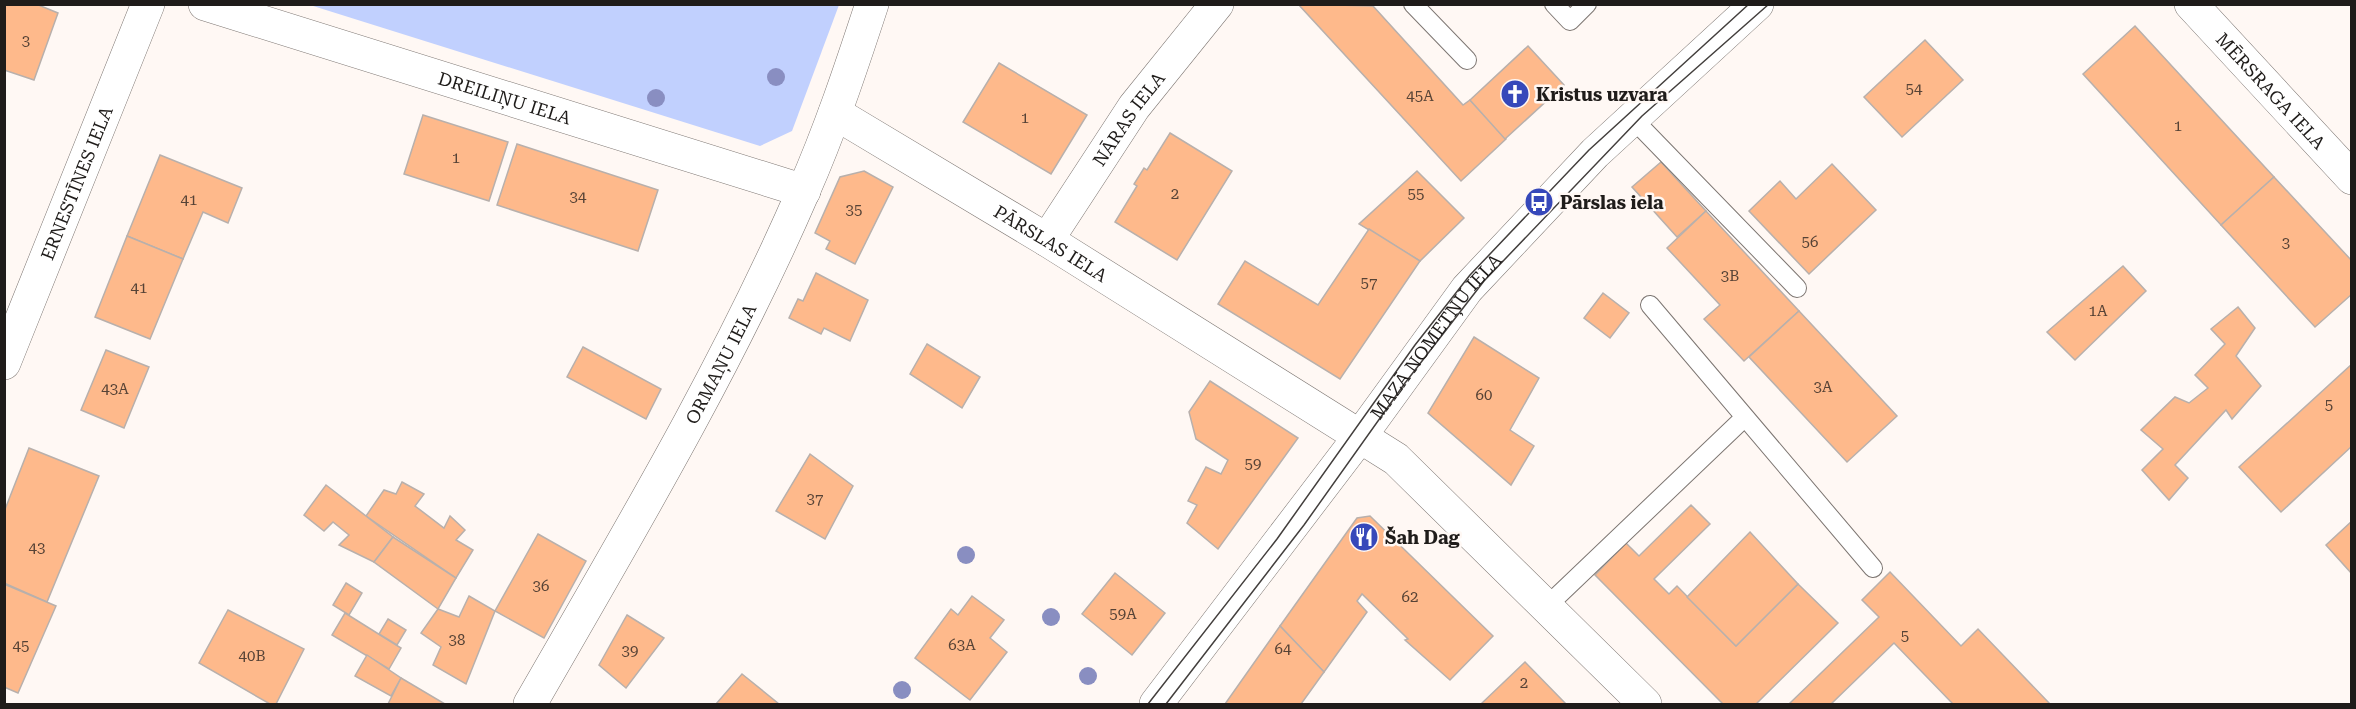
<svg xmlns="http://www.w3.org/2000/svg" width="2356" height="709" font-family="'Roboto Serif',serif">
  <rect width="100%" height="100%" fill="#fff8f4"/>
  <path fill="#c1d0fe" d="M310,5H839L792,131L760,146Z"/>
  <g fill="#feb98b" stroke="#b8b0ac" stroke-width="1.5">
    <path d="M4,4H36L58,13L34,80L4,70Z"/>
    <path d="M1298,4L1373,6L1463,105L1470,100L1506,139L1461,181Z"/>
    <path d="M2135,26L2274,177L2221,225L2083,74Z"/>
    <path d="M1925,40L1963,80L1902,137L1864,97Z"/>
    <path d="M1528,46L1564,85L1505,139L1470,100Z"/>
    <path d="M999,63L1087,115L1051,174L963,122Z"/>
    <path d="M423,115L508,142L489,201L404,174Z"/>
    <path d="M1170,133L1232,171L1177,260L1115,222L1137,186L1134,184L1144,168L1147,170Z"/>
    <path d="M517,144L658,190L638,251L497,205Z"/>
    <path d="M160,155L242,188L228,223L203,212L183,259L127,236Z"/>
    <path d="M1661,162L1706,211L1677,237L1632,187Z"/>
    <path d="M1832,164L1876,210L1809,274L1749,211L1780,181L1796,199Z"/>
    <path d="M864,171L893,187L855,264L826,249L830,241L815,233L840,177Z"/>
    <path d="M1417,171L1464,218L1420,261L1359,224Z"/>
    <path d="M2274,177L2352,261V294L2315,327L2221,225Z"/>
    <path d="M1706,211L1799,311L1744,361L1704,319L1720,305L1667,248Z"/>
    <path d="M1369,229L1420,261L1340,379L1218,304L1245,261L1318,305Z"/>
    <path d="M127,236L183,259L150,339L95,317Z"/>
    <path d="M2123,266L2146,291L2075,360L2047,332Z"/>
    <path d="M816,273L868,300L850,341L824,328L821,334L789,318L798,299L803,301Z"/>
    <path d="M1603,293L1629,313L1610,338L1584,318Z"/>
    <path d="M2238,307L2255,328L2236,356L2261,386L2232,419L2226,410L2175,465L2188,478L2169,500L2142,470L2163,449L2141,430L2175,397L2189,403L2208,388L2195,375L2225,344L2211,329Z"/>
    <path d="M1799,311L1897,416L1847,462L1749,357Z"/>
    <path d="M1474,337L1539,378L1510,430L1534,446L1511,485L1428,413Z"/>
    <path d="M927,344L980,377L962,408L910,374Z"/>
    <path d="M583,347L661,389L646,419L567,377Z"/>
    <path d="M106,350L149,367L124,428L81,410Z"/>
    <path d="M2352,364V446L2281,512L2239,467Z"/>
    <path d="M1210,381L1298,438L1218,549L1187,523L1197,505L1188,501L1206,467L1221,474L1228,460L1196,439L1189,412Z"/>
    <path d="M29,448L99,476L47,602L4,583V512Z"/>
    <path d="M810,454L853,486L825,539L776,511Z"/>
    <path d="M402,482L424,494L415,506L444,528L450,516L465,530L456,540L473,550L456,578L366,516L384,490L396,494Z"/>
    <path d="M326,485L393,537L374,562L339,545L349,535L333,522L324,531L304,515Z"/>
    <path d="M1691,505L1710,524L1654,579L1669,594L1677,586L1736,646L1798,584L1838,623L1756,704H1723L1595,575L1626,543L1639,556Z"/>
    <path d="M1370,516L1493,636L1450,680L1405,640L1408,639L1362,594L1357,601L1367,612L1324,672L1280,626L1357,518Z"/>
    <path d="M2352,521V574L2326,545Z"/>
    <path d="M1750,532L1798,584L1736,646L1687,597Z"/>
    <path d="M538,534L586,561L544,638L495,611Z"/>
    <path d="M393,537L456,578L438,609L374,562Z"/>
    <path d="M1890,572L1961,646L1978,629L2050,704H1953L1894,643L1831,704H1789L1879,617L1862,600Z"/>
    <path d="M1115,573L1165,613L1132,655L1082,614Z"/>
    <path d="M346,583L362,593L349,615L333,605Z"/>
    <path d="M4,584L56,606L18,693L4,687Z"/>
    <path d="M469,596L495,611L466,684L433,665L441,647L421,633L438,609L459,617Z"/>
    <path d="M972,596L1004,620L990,638L1007,652L970,700L915,658L951,609L958,615Z"/>
    <path d="M228,610L304,649L276,704H270L199,663Z"/>
    <path d="M345,613L401,648L389,669L332,635Z"/>
    <path d="M627,615L664,638L626,688L599,665Z"/>
    <path d="M388,619L406,630L397,645L379,634Z"/>
    <path d="M1280,626L1324,672L1301,704H1225Z"/>
    <path d="M367,655L401,678L391,696L355,676Z"/>
    <path d="M1525,662L1566,704H1481Z"/>
    <path d="M742,674L779,704H716Z"/>
    <path d="M401,678L445,704H388Z"/>
  </g>
  <g fill="none" stroke-linecap="round" stroke-linejoin="round">
    <g stroke="#7d7672" stroke-width="20">
      <g id="lane">
        <path d="M1413,4L1467,60"/>
        <path d="M1554,4L1570,21L1587,4"/>
        <path d="M1632,118L1797,288"/>
        <path d="M1650,305L1873,568"/>
        <path d="M1546,607L1744,418"/>
      </g>
    </g>
    <g stroke="#7d7672" stroke-width="34">
      <g id="street">
        <path id="s1" d="M205,4L804,191"/>
        <path id="s2" d="M2191,4L2352,178"/>
        <path id="s3" d="M835,113L1047,240L1396,459L1645,704"/>
        <path id="s4" d="M1047,240L1134,107L1217,4"/>
        <path id="s5" d="M4,363L148,4"/>
        <path id="s6" d="M530,704C626,537 726,370 803,192C830,131 851,68 872,4"/>
        <path id="s7" d="M1156,704L1361,435L1467,289L1595,153L1757,4"/>
      </g>
    </g>
    <use href="#lane" stroke="#fff" stroke-width="18"/>
    <use href="#street" stroke="#fff" stroke-width="33"/>
    <g stroke="#433f3d" stroke-width="1.5">
      <path d="M1148,704L1277,539L1415,345L1470,275L1589,150L1749,4"/>
      <path d="M1166,704L1304,525L1405,383L1484,281L1642,116L1769,4"/>
    </g>
  </g>
  <g fill="#898ec1">
    <circle cx="776" cy="77" r="9"/>
    <circle cx="656" cy="98" r="9"/>
    <circle cx="966" cy="555" r="9"/>
    <circle cx="1051" cy="617" r="9"/>
    <circle cx="1088" cy="676" r="9"/>
    <circle cx="902" cy="690" r="9"/>
  </g>
  <defs>
    <g id="church-disc" transform="scale(1.5)"><circle r="9.5" fill="#3648ba" stroke="#fff8f4"/><path d="M-1.2-6h2.4v3.5h3.3v2.4h-3.3V6h-2.4V-.1h-3.3v-2.4h3.3Z" fill="#fff"/></g>
    <g id="bus-disc" transform="scale(1.5)"><circle r="9.5" fill="#3648ba" stroke="#fff8f4"/><path d="M-5-6H5V4H4V6H2V4H-2V6H-4V4H-5ZM-3.5-4V0h7V-4ZM-3.5 1.2v1.5H-2V1.2ZM2 1.2v1.5H3.5V1.2Z" fill="#fff"/></g>
    <g id="restaurant-disc" transform="scale(1.5)"><circle r="9.5" fill="#3648ba" stroke="#fff8f4"/><path d="M-5-6h1v4h1v-4h1v4h1v-4h1v5L-1.5 .5V6h-2V.5L-5-1ZM5-6V6H3V1.5H1.5Q1.5-4 5-6Z" fill="#fff"/></g>
  </defs>
  <g fill-rule="evenodd">
    <use href="#church-disc" x="1515" y="94"/>
    <use href="#bus-disc" x="1539" y="202"/>
    <use href="#restaurant-disc" x="1364" y="537"/>
  </g>
  <g text-anchor="middle" dominant-baseline="central" stroke-width="5" stroke-linejoin="round" paint-order="stroke">
    <g font-size="15" fill="#574336">
      <text x="26" y="41">3</text>
      <text x="1914" y="89">54</text>
      <text x="1420" y="96">45A</text>
      <text x="1025" y="118">1</text>
      <text x="2178" y="126">1</text>
      <text x="456" y="158">1</text>
      <text x="1175" y="194">2</text>
      <text x="1416" y="194">55</text>
      <text x="578" y="197">34</text>
      <text x="189" y="200">41</text>
      <text x="854" y="210">35</text>
      <text x="1810" y="242">56</text>
      <text x="2286" y="243">3</text>
      <text x="1730" y="276">3B</text>
      <text x="1369" y="283">57</text>
      <text x="139" y="288">41</text>
      <text x="2098" y="311">1A</text>
      <text x="1823" y="387">3A</text>
      <text x="115" y="389">43A</text>
      <text x="1484" y="395">60</text>
      <text x="2329" y="405">5</text>
      <text x="1253" y="464">59</text>
      <text x="815" y="499">37</text>
      <text x="37" y="548">43</text>
      <text x="541" y="586">36</text>
      <text x="1410" y="597">62</text>
      <text x="1123" y="614">59A</text>
      <text x="1905" y="636">5</text>
      <text x="457" y="640">38</text>
      <text x="962" y="645">63A</text>
      <text x="21" y="646">45</text>
      <text x="1283" y="649">64</text>
      <text x="630" y="651">39</text>
      <text x="252" y="656">40B</text>
      <text x="1524" y="683">2</text>
    </g>
    <g font-size="18" fill="#1f1c1a" stroke="#fff8f4">
      <text stroke="none"><textPath href="#s2" startOffset="118">MĒRSRAGA IELA</textPath></text>
      <text stroke="none"><textPath href="#s1" startOffset="314">DREILIŅU IELA</textPath></text>
      <text stroke="none"><textPath href="#s4" startOffset="146">NĀRAS IELA</textPath></text>
      <text stroke="none"><textPath href="#s5" startOffset="194">ERNESTĪNES IELA</textPath></text>
      <text stroke="none"><textPath href="#s3" startOffset="252">PĀRSLAS IELA</textPath></text>
      <text stroke="none"><textPath href="#s7" startOffset="462">MAZĀ NOMETŅU IELA</textPath></text>
      <text stroke="none"><textPath href="#s6" startOffset="390">ORMAŅU IELA</textPath></text>
    </g>
    <g font-size="18" font-weight="bold" fill="#1f1c1a" stroke="#fff8f4" text-anchor="start">
      <text x="1536" y="94">Kristus uzvara</text>
      <text x="1560" y="202">Pārslas iela</text>
      <text x="1385" y="537">Šah Dag</text>
    </g>
  </g>
  <rect width="2356" height="709" fill="none" stroke="#1f1c1a" stroke-width="12"/>
</svg>
